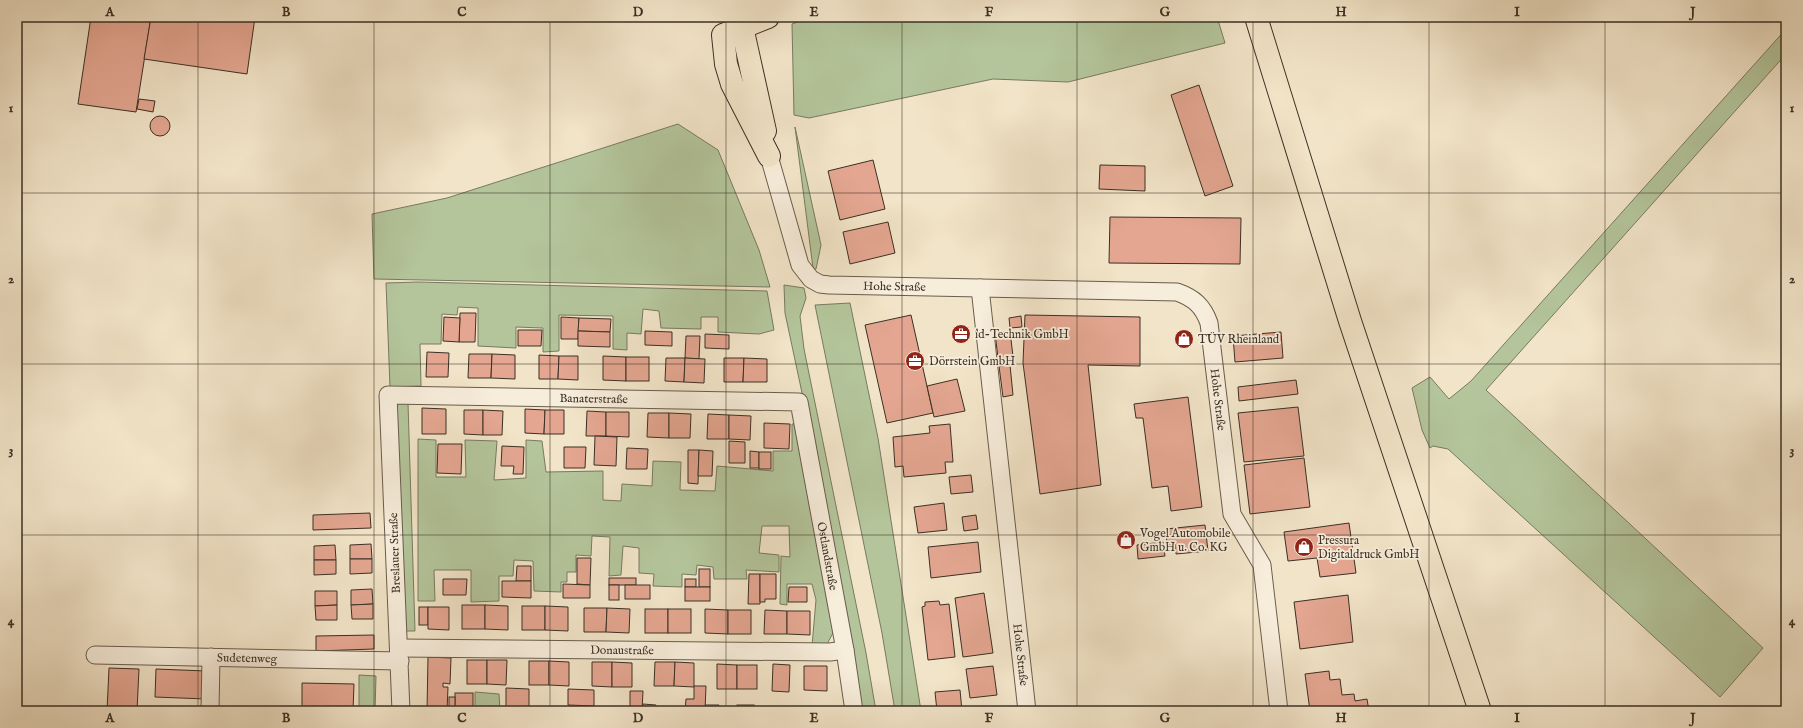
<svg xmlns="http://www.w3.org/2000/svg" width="1803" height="728" font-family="'IM FELL English',serif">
  <rect width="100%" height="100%" fill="#f2e4c8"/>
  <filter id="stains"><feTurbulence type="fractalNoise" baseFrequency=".005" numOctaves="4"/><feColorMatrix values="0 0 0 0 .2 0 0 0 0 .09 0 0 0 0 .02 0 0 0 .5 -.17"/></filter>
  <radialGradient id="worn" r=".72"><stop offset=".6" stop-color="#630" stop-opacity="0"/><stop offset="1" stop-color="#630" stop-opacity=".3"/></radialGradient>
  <g fill="#b4c59b" stroke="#787a60">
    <path d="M812,17H1217L1225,43L1068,82L993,79L809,118L794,115L792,24Z"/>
    <path d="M1786,29V54L1486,390L1763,648L1720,697L1448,449L1433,446L1430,448L1422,430L1412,388L1430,377L1449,399L1471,381Z"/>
    <path d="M678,124L718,150L759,250L770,287L374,279L372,214L447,198Z"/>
    <path d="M795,127L821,245L816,269L813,268Z"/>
    <path d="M418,282L767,291L774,330L759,334L718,332V317H701V329L661,328L659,311L643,309L641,334L627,333V350L613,349V316L559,315V351L543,352V328L516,327V348L478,346V308L458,307L457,315L442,314L441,344H420L421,386L390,387L386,283Z"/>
    <path d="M784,285L804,288L806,298L800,316L804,349L866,653L876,711H859L821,482L785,313Z"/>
    <path d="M850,303L878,438L921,711H895L882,633L815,305Z"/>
    <path d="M408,403L415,631H401L394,404Z"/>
    <path d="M792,424H796L834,631L826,646H812L816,600L812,584H787V605L780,604L781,556L790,557L789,526H762L759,553L779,555V572L746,570L747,579H714L713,567L697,565L696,575L682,574V587L653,586L654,574L639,573V548L623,546L621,575L609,576L610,537L592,536L591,556L576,555V572H567V582H561V592L534,591L533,561L514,560L513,576H499V601L471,602V570H434L435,601H418V439L436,440V477H466L465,440L497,441L494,480L526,478V440L542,441L546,472L603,471V500L621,501L622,484L652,486L653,461L681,462L680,490L715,491L717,466L773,471V451H792Z"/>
    <path d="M359,675L376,676L375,711H359Z"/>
    <path d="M475,692L499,694L500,711H475Z"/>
  </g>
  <g fill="#e4a691" stroke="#3b3024">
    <path d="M91,17H151L136,112L78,104Z"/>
    <path d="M151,17H255L247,74L144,59Z"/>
    <path d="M1199,85L1233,186L1205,196L1171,95Z"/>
    <path d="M139,99L155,101L153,112L137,109Z"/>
    <circle cx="160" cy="126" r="10"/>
    <path d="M873,160L885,209L840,220L828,171Z"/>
    <path d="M1100,165L1145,166V191L1099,189Z"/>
    <path d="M1110,217L1241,218L1240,264L1109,263Z"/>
    <path d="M888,222L895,253L850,264L843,232Z"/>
    <path d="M460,313H476L475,342H459Z"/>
    <path d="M911,315L933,413L887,423L865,325Z"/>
    <path d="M1025,315L1140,317V366L1088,365L1101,485L1040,494L1023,363Z"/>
    <path d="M1021,316L1022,327L1010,328L1009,318Z"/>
    <path d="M444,317L460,318L459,342L443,341Z"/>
    <path d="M561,317L579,318L578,339H561Z"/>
    <path d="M579,318L611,319L610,332L578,331Z"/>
    <path d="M518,330H542L541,346H518Z"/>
    <path d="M578,331L610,332V347L578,346Z"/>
    <path d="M645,331L672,332V346L645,345Z"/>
    <path d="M1010,331L1014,365L999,366L995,333Z"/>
    <path d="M1281,332L1283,358L1235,362L1233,336Z"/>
    <path d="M705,334L729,335V349L705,348Z"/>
    <path d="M686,336H700L699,359L685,358Z"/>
    <path d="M427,352L449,353L448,377H426Z"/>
    <path d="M469,354H492L491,378H468Z"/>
    <path d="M492,354L515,355V379L491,378Z"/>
    <path d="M539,355L559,356L558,379H539Z"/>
    <path d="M559,356H578V380L558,379Z"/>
    <path d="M603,356L626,357V381L603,380Z"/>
    <rect x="626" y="357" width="23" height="24"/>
    <path d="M666,358H685L684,382L665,381Z"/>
    <path d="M685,358L705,359L704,383L684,382Z"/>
    <path d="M724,358H744L743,382H724Z"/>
    <path d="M744,358L767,359V382H743Z"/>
    <path d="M1010,365L1013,395L1003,397L999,366Z"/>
    <path d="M957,379L965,411L934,417L927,386Z"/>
    <path d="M1296,380L1298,394L1239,401L1238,387Z"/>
    <path d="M1188,397L1202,507L1171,511L1168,486L1152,488L1143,418H1136L1134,404Z"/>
    <path d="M1298,407L1304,456L1244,462L1238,413Z"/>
    <path d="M422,408L446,409V434H422Z"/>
    <path d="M525,409L545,410L544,434L525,433Z"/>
    <path d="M464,410H483V435L464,434Z"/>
    <path d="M483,410L503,411L502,435H483Z"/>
    <path d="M545,410H564V434H544Z"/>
    <path d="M587,411L606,412V436H586Z"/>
    <path d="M606,412H629V437L606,436Z"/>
    <path d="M648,413H669V438L647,437Z"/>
    <path d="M669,413L691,414L690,438H669Z"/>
    <path d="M708,414L729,415V439H707Z"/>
    <path d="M729,415L751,416L750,440L729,439Z"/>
    <path d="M764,423L790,424L789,449L764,448Z"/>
    <path d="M950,424L953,462H945L946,473L904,477L903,466L895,467L893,437L930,433L929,426Z"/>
    <path d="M595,436L617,437L616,466L594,465Z"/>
    <path d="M729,441L745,442V463H729Z"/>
    <path d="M438,444H462L461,474L437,473Z"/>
    <path d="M502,446L524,447L523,474H513L514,466H501Z"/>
    <path d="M564,447H586L585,468H564Z"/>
    <path d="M627,448L648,449L647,469H626Z"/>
    <path d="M688,450H699L698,484L688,483Z"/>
    <path d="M699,450L713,451L712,476H698Z"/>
    <path d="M750,451L759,452V468H750Z"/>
    <rect x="759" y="452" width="12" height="17"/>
    <path d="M1304,458L1310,507L1250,514L1244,465Z"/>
    <path d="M971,475L973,492L951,494L949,477Z"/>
    <path d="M944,503L947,530L918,533L914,507Z"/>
    <path d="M370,513L371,528L313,530V515Z"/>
    <path d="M976,515L978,529L964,531L962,517Z"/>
    <path d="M1349,523L1356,573L1320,577L1317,558L1288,561L1284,532Z"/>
    <path d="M1205,525L1208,551L1176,554L1175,544L1167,545L1166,529Z"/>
    <path d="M978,542L981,572L931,578L928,547Z"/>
    <path d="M1163,542L1165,556L1138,559L1137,545Z"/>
    <path d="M371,544L372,559H350V545Z"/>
    <path d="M335,545L336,560H314V546Z"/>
    <path d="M577,558H591L590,585L577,584Z"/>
    <path d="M350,559H372V573L350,574Z"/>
    <path d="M314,560H336V574L314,575Z"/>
    <path d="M517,566H531V581H516Z"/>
    <rect x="699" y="569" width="11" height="18"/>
    <path d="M749,574H760V604H748Z"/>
    <path d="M760,574H776V599H765V602H760Z"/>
    <rect x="609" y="578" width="27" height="7"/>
    <path d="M443,579H467L466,595H443Z"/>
    <rect x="685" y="579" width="11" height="8"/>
    <path d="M502,581H531V598L502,597Z"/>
    <path d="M563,584L590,585V598H563Z"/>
    <rect x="609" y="585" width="10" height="15"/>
    <rect x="625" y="585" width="25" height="14"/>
    <rect x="685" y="587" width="25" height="14"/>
    <path d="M789,587H807V602H788Z"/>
    <path d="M372,589L373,604L351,605V590Z"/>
    <path d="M315,591H337V605L315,606Z"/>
    <path d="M984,593L993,653L963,657L955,598Z"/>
    <path d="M1348,595L1353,642L1300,649L1294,602Z"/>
    <path d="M939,601L940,605L949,604L955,657L928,660L922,607L925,606V602Z"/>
    <path d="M373,604V619H352L351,605Z"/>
    <path d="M337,605V620H316L315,606Z"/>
    <rect x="462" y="605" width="23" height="24"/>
    <path d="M485,605L508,606V630L485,629Z"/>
    <rect x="522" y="606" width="23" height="24"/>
    <path d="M545,606L568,607V631L545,630Z"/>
    <rect x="419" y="607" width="9" height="18"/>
    <path d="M428,607H449V630L428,629Z"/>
    <path d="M584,608H607L606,632H584Z"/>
    <path d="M607,608L630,609L629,633L606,632Z"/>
    <rect x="645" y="609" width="23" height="24"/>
    <rect x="668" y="609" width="23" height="24"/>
    <path d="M705,609L728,610V634L705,633Z"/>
    <rect x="728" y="610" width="23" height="24"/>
    <path d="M765,610L787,611V634H764Z"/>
    <path d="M787,611H810V635L787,634Z"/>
    <path d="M374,635V649L316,651V636Z"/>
    <path d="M428,657L451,658L450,684L443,683V687H448L447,711H427Z"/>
    <rect x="467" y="660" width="20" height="24"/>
    <path d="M487,660H507L506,685L487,684Z"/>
    <rect x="529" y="661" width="20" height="24"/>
    <path d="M549,661L569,662V686L549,685Z"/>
    <path d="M592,662H612V687L592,686Z"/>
    <path d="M612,662L632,663V687H612Z"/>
    <path d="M655,662H675L674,686H654Z"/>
    <path d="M675,662L694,663V687L674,686Z"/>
    <path d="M717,664L737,665V689H717Z"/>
    <path d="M773,664L790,665L789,692L772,691Z"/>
    <rect x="737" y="665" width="20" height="24"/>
    <path d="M804,666H827V691L804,690Z"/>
    <path d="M993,666L997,695L970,698L966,669Z"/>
    <path d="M109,668L139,669L137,711H107Z"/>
    <path d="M156,669L206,671V699L155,697Z"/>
    <path d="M1329,671L1330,680L1340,679L1342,695L1354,694L1355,701L1367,699L1369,711H1310L1305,674Z"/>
    <path d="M302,683L354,684L353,711H302Z"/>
    <path d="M694,686H706L705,711H685L686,699H694Z"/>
    <path d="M506,688L529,689V711H506Z"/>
    <path d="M568,689L594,690V706L568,705Z"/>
    <path d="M960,690L962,711H937L935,692Z"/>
    <path d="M630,691H643L642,711H630Z"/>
    <rect x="455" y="693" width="18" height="18"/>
    <rect x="449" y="697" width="6" height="14"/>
    <path d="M643,704L656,705V711H642Z"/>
    <path d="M705,705H719V711H725H705Z"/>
    <rect x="737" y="705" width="17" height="6"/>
    <rect x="754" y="707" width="31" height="4"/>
  </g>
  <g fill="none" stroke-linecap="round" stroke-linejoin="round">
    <g stroke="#695d4d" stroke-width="19">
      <g id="minor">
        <path id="s1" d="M769,156L800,265L811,279L820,284L829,285L1177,292C1194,298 1203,306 1209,323L1232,514L1262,565L1279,711"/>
        <path id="s2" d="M980,288L1027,711"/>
        <path id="s3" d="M399,648L830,652L845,650"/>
        <path id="s4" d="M95,655L400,661"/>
        <path d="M210,711L211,657"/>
        <path id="s5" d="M401,711L388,395L799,402L845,650L854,711"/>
      </g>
    </g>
    <g stroke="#3b3024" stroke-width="24">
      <g id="major">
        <path d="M768,17L723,35L726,64L732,84L769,156"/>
        <path d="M1256,17L1350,321L1480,711"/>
        <path d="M742,27L765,131"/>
      </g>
    </g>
    <use href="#minor" stroke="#f7eddb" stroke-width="17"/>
    <use href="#major" stroke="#f2e4c8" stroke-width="22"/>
  </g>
  <path fill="none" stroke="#3b3024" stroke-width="1" stroke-opacity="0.55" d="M198,17V711M374,17V711M550,17V711M726,17V711M902,17V711M1077,17V711M1253,17V711M1429,17V711M1605,17V711M17,193H1786M17,364H1786M17,535H1786"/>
  <defs>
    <g id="office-disc" transform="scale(1)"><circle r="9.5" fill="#8f2418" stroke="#f7eddb"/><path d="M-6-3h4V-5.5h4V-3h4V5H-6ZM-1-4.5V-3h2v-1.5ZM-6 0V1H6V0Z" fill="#fff"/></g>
    <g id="shop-disc" transform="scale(1)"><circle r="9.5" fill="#8f2418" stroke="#f7eddb"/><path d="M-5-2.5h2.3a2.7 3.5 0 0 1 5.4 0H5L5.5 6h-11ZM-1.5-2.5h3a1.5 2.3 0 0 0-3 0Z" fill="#fff"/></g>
  </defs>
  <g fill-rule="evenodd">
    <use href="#office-disc" x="961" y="334"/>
    <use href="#shop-disc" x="1184" y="339"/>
    <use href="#office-disc" x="915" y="361"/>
    <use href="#shop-disc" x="1126" y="540"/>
    <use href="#shop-disc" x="1304" y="547"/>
  </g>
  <g text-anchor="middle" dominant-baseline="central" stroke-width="3.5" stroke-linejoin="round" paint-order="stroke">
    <g font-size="12" fill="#3b3024" stroke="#f7eddb">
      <text stroke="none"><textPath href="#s1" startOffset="216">Hohe Straße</textPath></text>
      <text stroke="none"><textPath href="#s5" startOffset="522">Banaterstraße</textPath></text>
      <text stroke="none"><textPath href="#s1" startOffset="622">Hohe Straße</textPath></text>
      <text transform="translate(395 553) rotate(-92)">Breslauer Straße</text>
      <text stroke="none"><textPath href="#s5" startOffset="884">Ostlandstraße</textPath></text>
      <text stroke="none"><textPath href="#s3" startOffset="223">Donaustraße</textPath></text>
      <text stroke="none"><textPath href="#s2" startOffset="369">Hohe Straße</textPath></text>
      <text stroke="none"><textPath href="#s4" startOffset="152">Sudetenweg</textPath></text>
    </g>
    <g font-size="12" fill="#3b3024" stroke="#f7eddb" text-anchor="start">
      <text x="975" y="334">îd-Technik GmbH</text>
      <text x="1198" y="339">TÜV Rheinland</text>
      <text x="929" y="361">Dörrstein GmbH</text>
      <text x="1140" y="533">Vogel Automobile<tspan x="1140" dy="14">GmbH u. Co. KG</tspan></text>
      <text x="1318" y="540">Pressura<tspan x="1318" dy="14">Digitaldruck GmbH</tspan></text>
    </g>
  </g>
  <rect width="1803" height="728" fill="none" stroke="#f2e4c8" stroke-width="44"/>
  <rect x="22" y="22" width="1759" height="684" fill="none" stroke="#3b3024" stroke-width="1.5"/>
  <g font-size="13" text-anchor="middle" font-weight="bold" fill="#3b3024">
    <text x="110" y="16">A</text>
    <text x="286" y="16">B</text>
    <text x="462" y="16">C</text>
    <text x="638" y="16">D</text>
    <text x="814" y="16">E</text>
    <text x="989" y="16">F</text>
    <text x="1165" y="16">G</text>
    <text x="1341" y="16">H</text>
    <text x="1517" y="16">I</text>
    <text x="1693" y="16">J</text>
    <text x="11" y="112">1</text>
    <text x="1792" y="112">1</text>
    <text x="11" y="283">2</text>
    <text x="1792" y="283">2</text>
    <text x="11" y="454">3</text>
    <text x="1792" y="454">3</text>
    <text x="11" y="625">4</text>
    <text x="1792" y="625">4</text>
    <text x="110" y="722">A</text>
    <text x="286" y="722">B</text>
    <text x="462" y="722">C</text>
    <text x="638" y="722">D</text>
    <text x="814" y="722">E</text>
    <text x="989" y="722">F</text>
    <text x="1165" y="722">G</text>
    <text x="1341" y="722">H</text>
    <text x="1517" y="722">I</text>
    <text x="1693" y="722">J</text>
  </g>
  <rect width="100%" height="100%" filter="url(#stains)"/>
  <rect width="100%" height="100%" fill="url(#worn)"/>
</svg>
